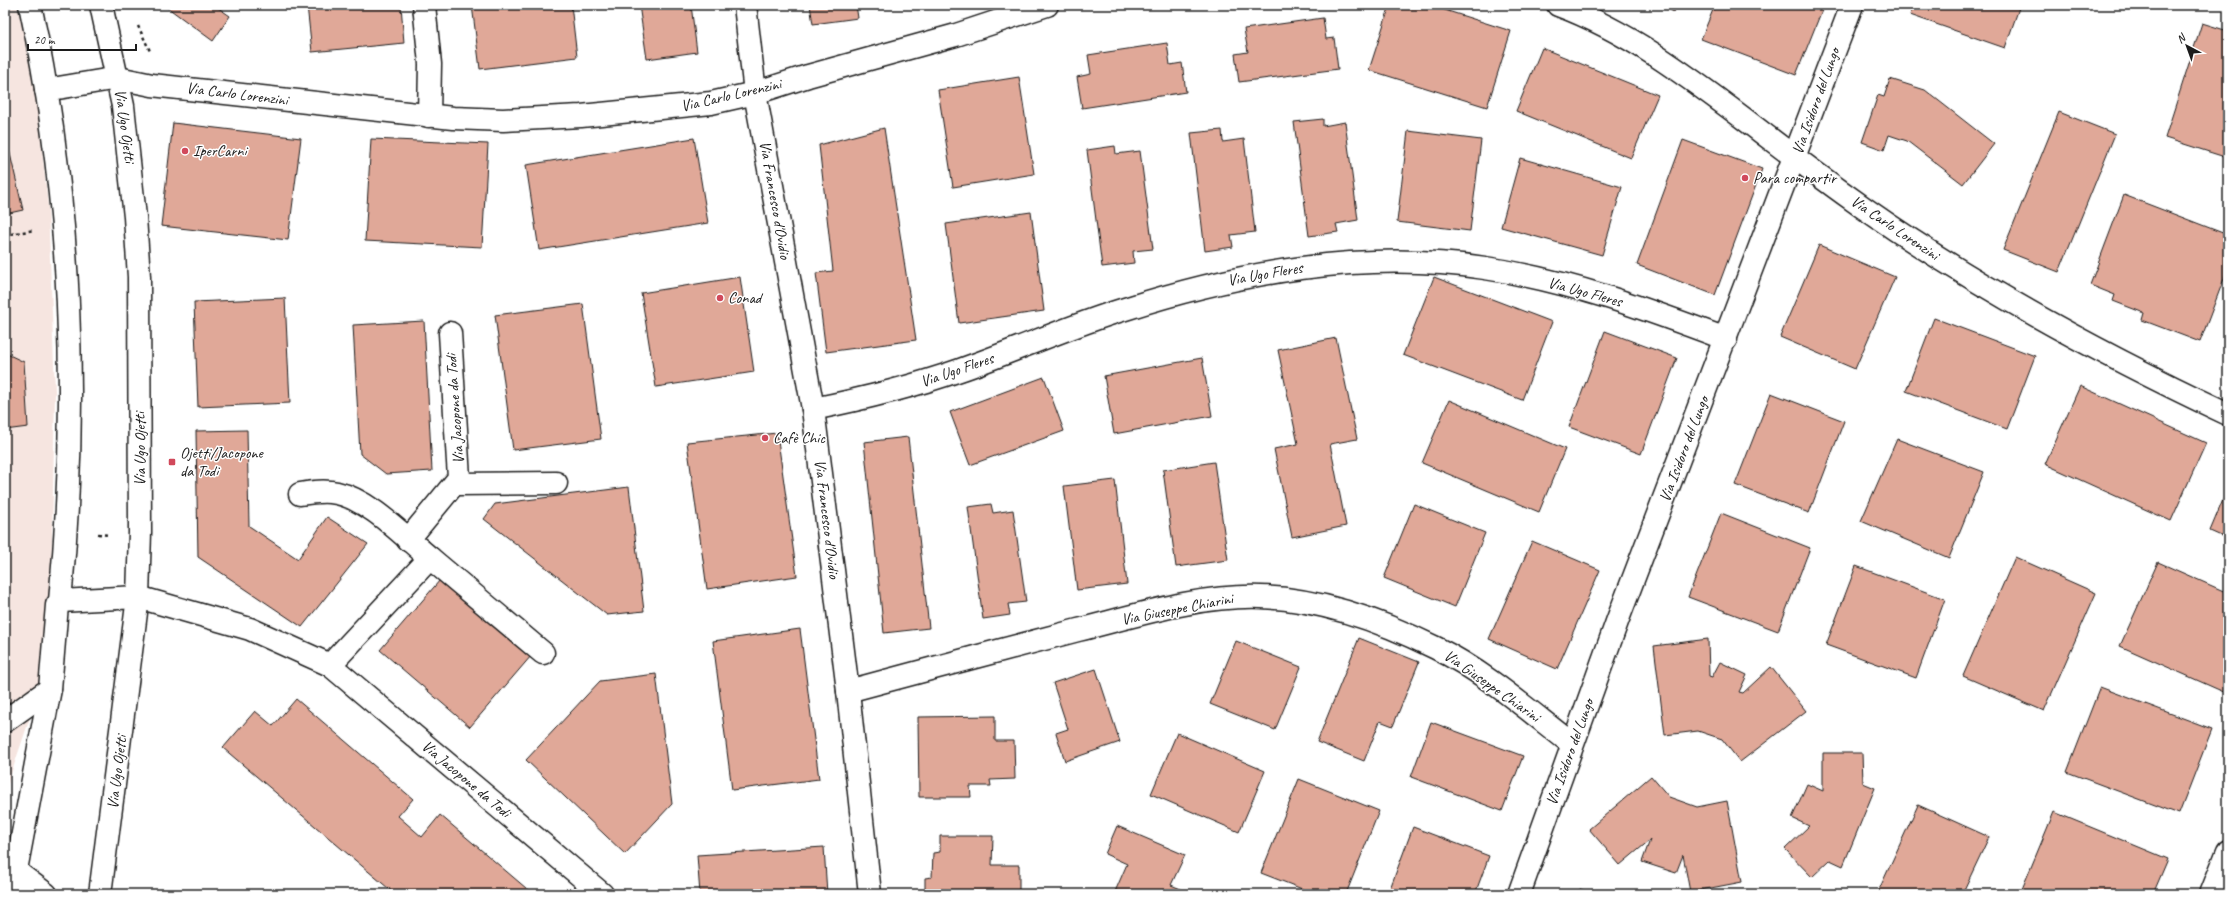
<svg xmlns="http://www.w3.org/2000/svg" width="2233" height="899" font-family="Caveat,sans-serif">
  <rect width="100%" height="100%" fill="#fff"/>
  <filter id="ink" filterUnits="userSpaceOnUse"><feTurbulence type="fractalNoise" baseFrequency=".025" numOctaves="2"/><feDisplacementMap in="SourceGraphic" scale="8" xChannelSelector="R" yChannelSelector="G"/><feConvolveMatrix kernelMatrix="1 2 1 2 8 2 1 2 1" color-interpolation-filters="sRGB"/></filter>
  <g filter="url(#ink)">
    <path fill="#f6e5e0" d="M5,5H20L35,81L48,206L55,392L51,586L43,679L5,792Z"/>
    <g fill="#e0a898" stroke="#1c1c1c">
      <path d="M164,5H219L217,7L230,16L213,41Z"/>
      <path d="M307,5H401L404,43L312,52Z"/>
      <path d="M472,5H571L577,57L480,69Z"/>
      <path d="M639,5H691L697,52L647,59Z"/>
      <path d="M810,5H856L858,18L813,24Z"/>
      <path d="M1390,5H1429L1511,31L1487,107L1369,70Z"/>
      <path d="M1659,5H1677L1674,12Z"/>
      <path d="M1715,5H1824L1796,75L1701,39Z"/>
      <path d="M1914,5H2020L2005,48L1910,15Z"/>
      <path d="M1323,18L1326,39L1334,38L1338,69L1239,82L1235,54L1248,52L1244,29Z"/>
      <path d="M2202,23L2228,31V158L2165,138Z"/>
      <path d="M1167,43L1170,65L1182,63L1186,92L1082,108L1077,77L1091,74L1088,55Z"/>
      <path d="M1542,48L1658,95L1631,158L1516,111Z"/>
      <path d="M1019,77L1034,174L953,187L938,90Z"/>
      <path d="M1890,79L1925,90L1994,144L1963,184L1907,141L1889,135L1884,150L1862,142L1878,95L1884,97Z"/>
      <path d="M2059,112L2115,134L2059,272L2003,250Z"/>
      <path d="M1323,119V126L1345,122L1358,220L1336,224L1338,232L1309,236L1294,122Z"/>
      <path d="M173,123L301,138L288,240L161,226Z"/>
      <path d="M884,128L916,340L826,352L816,273L833,271L819,145Z"/>
      <path d="M1222,130L1223,142L1244,139L1255,232L1231,235L1233,247L1205,251L1191,133Z"/>
      <path d="M1408,131L1481,140L1470,231L1397,222Z"/>
      <path d="M5,132L23,210L5,214Z"/>
      <path d="M694,138L708,223L539,250L526,165Z"/>
      <path d="M371,139L488,144L482,247L365,241Z"/>
      <path d="M1683,140L1762,169L1715,295L1637,265Z"/>
      <path d="M1115,146L1116,154L1140,151L1153,249L1133,251L1134,263L1102,267L1087,150Z"/>
      <path d="M1520,158L1622,187L1602,255L1501,227Z"/>
      <path d="M2124,195L2228,235V268L2200,342L2142,320L2144,313L2113,301L2115,295L2090,285Z"/>
      <path d="M1031,212L1044,311L959,323L946,224Z"/>
      <path d="M1819,245L1895,277L1855,369L1780,337Z"/>
      <path d="M740,277L754,372L656,387L641,293Z"/>
      <path d="M1434,277L1552,322L1522,400L1403,355Z"/>
      <path d="M285,298L290,403L198,407L194,302Z"/>
      <path d="M583,304L601,439L513,450L495,315Z"/>
      <path d="M1934,318L2035,356L2007,429L1906,391Z"/>
      <path d="M424,321L432,471L386,474L360,454L353,325Z"/>
      <path d="M1605,331L1677,358L1641,454L1569,427Z"/>
      <path d="M1336,338L1357,439L1330,444L1346,526L1292,537L1274,449L1298,444L1278,350Z"/>
      <path d="M5,353L24,362L28,427L5,430Z"/>
      <path d="M1202,358L1212,416L1114,434L1104,376Z"/>
      <path d="M1044,377L1064,431L970,465L950,412Z"/>
      <path d="M2080,386L2206,443L2171,521L2045,464Z"/>
      <path d="M1771,393L1844,421L1809,513L1735,485Z"/>
      <path d="M1449,400L1565,449L1539,512L1422,463Z"/>
      <path d="M247,430L249,526L298,559L327,517L368,544L302,627L198,557L196,431Z"/>
      <path d="M777,433L797,576L707,589L687,442Z"/>
      <path d="M908,437L929,628L884,633L864,442Z"/>
      <path d="M1897,439L1984,472L1949,558L1861,521Z"/>
      <path d="M1214,462L1228,560L1176,567L1163,470Z"/>
      <path d="M1115,480L1127,584L1077,590L1064,486Z"/>
      <path d="M629,487L644,611L607,615L484,519L495,504Z"/>
      <path d="M2228,488V539L2210,531Z"/>
      <path d="M991,504L993,513L1013,510L1026,602L1008,604L1010,615L983,619L968,507Z"/>
      <path d="M1414,504L1485,533L1455,607L1384,578Z"/>
      <path d="M1721,513L1810,548L1778,631L1688,597Z"/>
      <path d="M1532,541L1600,570L1557,669L1489,639Z"/>
      <path d="M2015,557L2096,593L2044,711L1963,676Z"/>
      <path d="M2158,562L2228,593L2226,693L2120,646Z"/>
      <path d="M1856,566L1945,599L1916,678L1826,645Z"/>
      <path d="M440,580L531,656L470,727L380,650Z"/>
      <path d="M800,629L819,779L732,790L713,641Z"/>
      <path d="M1359,638L1419,662L1393,726L1380,721L1364,761L1317,742Z"/>
      <path d="M1708,639L1709,676L1712,677L1720,662L1747,675L1739,692L1743,693L1771,667L1806,711L1740,762L1722,739L1698,731L1665,735L1654,646Z"/>
      <path d="M1236,641L1301,667L1275,730L1210,704Z"/>
      <path d="M1096,669L1120,742L1065,761L1056,733L1068,729L1053,683Z"/>
      <path d="M656,674L672,804L625,854L526,760L600,681Z"/>
      <path d="M2100,687L2212,729L2179,814L2067,772Z"/>
      <path d="M296,699L413,799L398,816L422,837L440,815L533,894H395L223,748L255,711L273,726Z"/>
      <path d="M995,716V741H1014L1015,779L990,780L991,786H970L971,797H919L918,717Z"/>
      <path d="M1431,722L1523,756L1502,811L1411,777Z"/>
      <path d="M1177,733L1265,771L1239,832L1151,794Z"/>
      <path d="M1823,753H1862L1863,783L1875,788L1843,866L1830,860L1812,877L1785,849L1809,826L1792,818L1807,784L1823,791Z"/>
      <path d="M1651,776L1669,797L1697,807L1727,801L1742,882L1690,892L1683,855L1676,873L1642,862L1650,840L1620,865L1589,829Z"/>
      <path d="M1299,779L1379,811L1346,894H1315L1261,873Z"/>
      <path d="M1918,805L1989,837L1962,894H1877Z"/>
      <path d="M2054,812L2168,859L2153,894H2033L2022,889Z"/>
      <path d="M1117,826L1185,855L1171,885L1193,894H1114L1127,864L1105,854Z"/>
      <path d="M1413,827L1489,856L1475,894H1388Z"/>
      <path d="M940,836H993L992,865H1019V894H925V878L932,877L933,853L940,852Z"/>
      <path d="M824,847L827,894H700L697,855Z"/>
      <path d="M1580,889L1593,894H1578Z"/>
    </g>
    <g fill="none" stroke-linecap="round" stroke-linejoin="round">
      <g stroke="#1c1c1c" stroke-width="25">
        <g id="minor">
          <path d="M424,5L430,64L429,116"/>
          <path d="M745,5L755,93L813,409L848,691L870,894"/>
          <path d="M1558,5C1626,30 1686,75 1743,118C1783,149 1823,179 1864,208C1978,288 2101,354 2228,414"/>
          <path d="M46,90L118,78L152,85L453,118L503,120L581,116L711,103L755,93L808,76L956,35L1047,5"/>
          <path d="M813,409C863,399 912,387 960,370C1015,351 1069,326 1125,309C1241,272 1363,250 1485,268C1568,280 1649,310 1726,339"/>
          <path d="M455,484L556,483"/>
          <path d="M300,494C312,492 325,490 337,493C370,500 404,537 430,558L330,665"/>
          <path d="M408,540L459,478L450,333"/>
          <path d="M430,558L543,653"/>
          <path d="M60,601L138,597L250,629L330,665L602,894"/>
          <path d="M848,691C925,670 1001,650 1078,630C1138,615 1199,595 1261,597C1322,599 1382,621 1436,648C1485,672 1529,711 1572,744"/>
          <path d="M1519,894L1618,619L1852,5"/>
        </g>
      </g>
      <g stroke="#1c1c1c" stroke-width="25">
        <g id="major">
          <path d="M5,721L50,689"/>
          <path d="M5,863L46,894"/>
          <path d="M8,894L16,870L50,689L57,605L60,601C79,406 72,196 30,5"/>
          <path d="M100,894L138,597L140,532L139,277L135,217L123,106L101,5"/>
          <path d="M2211,894L2228,851"/>
        </g>
      </g>
      <g stroke="#1c1c1c" stroke-width="2.5" stroke-dasharray="3 3" stroke-linecap="butt">
        <path d="M138,26L150,51"/>
        <path d="M5,235L34,230"/>
        <path d="M98,534L109,535"/>
      </g>
      <use href="#minor" stroke="#fff" stroke-width="22"/>
      <use href="#major" stroke="#fff" stroke-width="22"/>
    </g>
  </g>
  <g fill="#d1495b" stroke="#fff" stroke-width="1.5">
    <circle cx="185" cy="151" r="4"/>
    <circle cx="1745" cy="178" r="4"/>
    <circle cx="720" cy="298" r="4"/>
    <circle cx="765" cy="438" r="4"/>
    <rect x="168" y="458" width="8" height="8" rx="2"/>
  </g>
  <g text-anchor="middle" dominant-baseline="central" stroke-width="3" stroke-linejoin="round" paint-order="stroke">
    <g font-size="16" fill="#1c1c1c" stroke="#fff">
      <text transform="translate(237 94) rotate(7)">Via Carlo Lorenzini</text>
      <text transform="translate(731 95) rotate(-13)">Via Carlo Lorenzini</text>
      <text transform="translate(1816 101) rotate(-70)">Via Isidoro del Lungo</text>
      <text transform="translate(125 126) rotate(82)">Via Ugo Ojetti</text>
      <text transform="translate(775 200) rotate(80)">Via Francesco d'Ovidio</text>
      <text transform="translate(1895 228) rotate(34)">Via Carlo Lorenzini</text>
      <text transform="translate(1265 274) rotate(-10)">Via Ugo Fleres</text>
      <text transform="translate(1585 292) rotate(15)">Via Ugo Fleres</text>
      <text transform="translate(957 370) rotate(-19)">Via Ugo Fleres</text>
      <text transform="translate(455 409) rotate(-94)">Via Jacopone da Todi</text>
      <text transform="translate(140 449) rotate(-90)">Via Ugo Ojetti</text>
      <text transform="translate(1684 449) rotate(-69)">Via Isidoro del Lungo</text>
      <text transform="translate(827 519) rotate(83)">Via Francesco d'Ovidio</text>
      <text transform="translate(1177 609) rotate(-11)">Via Giuseppe Chiarini</text>
      <text transform="translate(1492 686) rotate(35)">Via Giuseppe Chiarini</text>
      <text transform="translate(1570 752) rotate(-70)">Via Isidoro del Lungo</text>
      <text transform="translate(117 772) rotate(-83)">Via Ugo Ojetti</text>
      <text transform="translate(466 779) rotate(40)">Via Jacopone da Todi</text>
    </g>
    <g font-size="16" fill="#1c1c1c" stroke="#fff" text-anchor="start">
      <text x="193" y="151">IperCarni</text>
      <text x="1753" y="178">Para compartir</text>
      <text x="728" y="298">Conad</text>
      <text x="773" y="438">Cafè Chic</text>
      <text x="180" y="453">Ojetti/Jacopone<tspan x="180" dy="18">da Todi</tspan></text>
    </g>
  </g>
  <rect width="2233" height="899" fill="none" stroke="#fff" stroke-width="20"/>
  <rect x="10" y="10" width="2213" height="879" fill="none" stroke="#1c1c1c" stroke-width="1.5" filter="url(#ink)"/>
  <g transform="translate(2187 46) rotate(319)" stroke="#ffffff" stroke-width="3" paint-order="stroke">
  <path d="M0-3L7 15L0 10L-7 15Z" fill="#1c1c1c"/>
  <text y="-6" font-size="11" font-weight="bold" text-anchor="middle" fill="#1c1c1c">N</text>
  </g>
  <path d="M28 44v6h108v-6" fill="none" stroke="#1c1c1c" stroke-width="2"/>
  <text x="34" y="44" font-size="12" fill="#1c1c1c" stroke="#ffffff" stroke-width="3" paint-order="stroke">20 m</text>
</svg>
